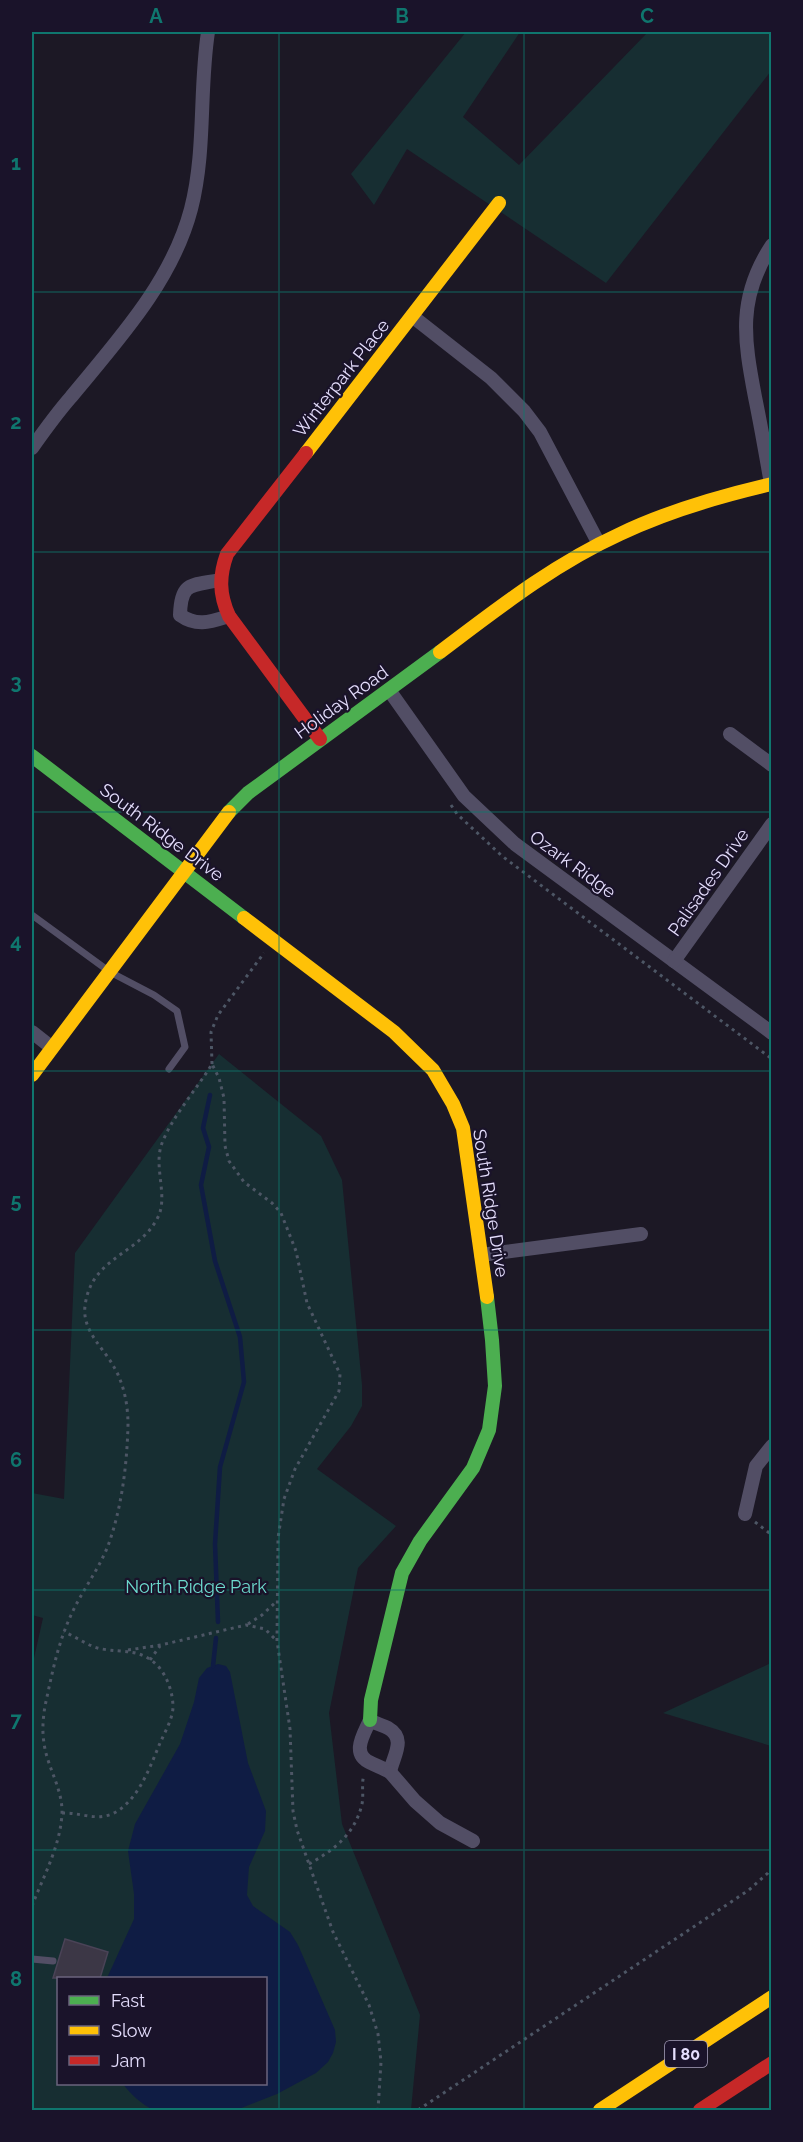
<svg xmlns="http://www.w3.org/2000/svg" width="803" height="2142" font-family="Raleway,sans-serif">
  <rect width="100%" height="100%" fill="#1c1825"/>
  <g fill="#172e32" fill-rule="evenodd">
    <path d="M466,32H520L463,117L519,165L648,32H771V71L606,283L407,149L374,205L351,174Z"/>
    <path d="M219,1054L321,1136L342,1180L362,1385V1406L351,1426L317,1469L396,1526L358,1568L329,1713L342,1824L420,2015L411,2110H32V1667L43,1618L32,1615V1493L64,1499L75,1253ZM58,1978H266V2084H58Z"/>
    <path d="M771,1663V1746L663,1713Z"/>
  </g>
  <path fill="#0f1c44" d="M218,1664L226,1666L230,1672L248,1763L266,1811L265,1831L249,1867L247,1895L253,1906L290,1932L298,1945L335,2030L336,2042L333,2053L328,2062L316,2073L277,2094L236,2110H153C142,2104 131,2095 123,2084H266V1978H107L134,1919V1894L128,1851L135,1824L180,1744L194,1702L199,1678L207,1668Z"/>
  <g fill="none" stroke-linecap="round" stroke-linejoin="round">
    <g stroke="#0f1c44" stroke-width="4.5">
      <path d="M210,1095L203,1128L209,1147L201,1185L215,1261L240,1337L244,1382L220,1467L215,1544L218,1622"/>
      <path d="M213,1666L216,1638"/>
    </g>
  </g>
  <path fill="#3c3746" stroke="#4a4357" stroke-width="1.5" d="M65,1939L108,1952L100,1978H53Z"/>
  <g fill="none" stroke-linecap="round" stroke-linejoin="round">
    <g stroke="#4d5665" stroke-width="3" stroke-dasharray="3 4.5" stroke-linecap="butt">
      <path d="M451,805L457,814L502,856L772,1059"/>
      <path d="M212,1064L211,1032L218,1015L264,953"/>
      <path d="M755,1522L772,1535"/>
      <path d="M248,1624L262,1615L277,1601"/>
      <path d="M128,1650L161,1645L246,1625L265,1629L276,1640"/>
      <path d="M150,1660L160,1646"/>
      <path d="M62,1813C79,1812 94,1821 112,1814C138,1802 150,1767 160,1743C165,1732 172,1720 173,1708C173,1693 168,1678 158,1666C140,1648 124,1653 102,1649C89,1647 77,1637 64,1632"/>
      <path d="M309,1864C334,1850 355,1834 362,1804C364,1794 361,1784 364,1775"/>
      <path d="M32,1906C43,1877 60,1847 62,1814C63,1789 47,1767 44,1743C42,1731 43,1718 45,1706C52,1674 58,1642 72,1613C83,1589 100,1568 109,1543C122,1506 127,1464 128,1425C128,1405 124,1384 114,1367C103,1347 82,1331 85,1306C91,1257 138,1255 157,1219C169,1198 154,1170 161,1146C170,1119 197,1089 212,1064L219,1078L224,1098L225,1146L229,1161L244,1182L272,1203L281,1213L296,1251L307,1303L340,1374L339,1391L295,1469L284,1499L278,1538L277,1641L290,1729L293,1811L297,1830L333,1932L369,2005L378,2034L381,2062L378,2110"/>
      <path d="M418,2110L749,1890L768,1873L772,1867"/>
    </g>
    <g stroke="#524e65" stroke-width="7">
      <path d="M32,915L110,972L154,995L177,1011L185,1047L169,1069"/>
      <path d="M32,1959L53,1961"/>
    </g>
    <g stroke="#524e65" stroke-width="14">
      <path d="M412,316L491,378L524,411L540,432L599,544"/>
      <path d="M32,448C44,431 57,413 71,397C117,341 172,282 191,209C206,151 199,90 208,32"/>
      <path d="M771,484C766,455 761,426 755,397C744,339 737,298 772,245"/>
      <path d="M220,580C191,586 181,581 180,615C197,627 210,622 229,616"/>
      <path d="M389,690L464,796L515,844L772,1033"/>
      <path d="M730,734L772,765"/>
      <path d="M674,961L772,824"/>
      <path d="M32,1032L51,1047"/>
      <path d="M481,1255L641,1234"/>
      <path d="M745,1514L756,1466L772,1446"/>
      <path d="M370,1720C376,1724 382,1725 388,1728C407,1739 393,1756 390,1772C383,1768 377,1766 371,1763C350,1754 364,1734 370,1720Z"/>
      <path d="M390,1772L415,1801L440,1823L473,1841"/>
    </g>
    <g stroke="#4caf50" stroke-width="14">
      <path d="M32,756L244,918"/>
      <path d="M229,812L248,793L440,652"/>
      <path d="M370,1720L371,1700L402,1573L420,1541L473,1468L489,1430L495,1386L492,1340L487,1297"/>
    </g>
    <g stroke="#ffc107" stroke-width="14">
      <path d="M306,453L499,203"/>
      <path d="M440,652C497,609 554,564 620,534C668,511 720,496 772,484"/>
      <path d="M244,918L394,1032L433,1070L453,1104L463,1128L487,1297"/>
      <path d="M32,1075L229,812"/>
      <path d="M600,2110L772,1997"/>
    </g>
    <g stroke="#c62828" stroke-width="14">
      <path d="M306,453L227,554C219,576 219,594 229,616L320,739"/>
      <path d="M700,2110L772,2063"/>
    </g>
  </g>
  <path fill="none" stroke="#0f766e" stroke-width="1.5" stroke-opacity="0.55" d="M279,32V2110M524,32V2110M32,292H772M32,552H772M32,812H772M32,1071H772M32,1330H772M32,1590H772M32,1850H772"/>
  <g text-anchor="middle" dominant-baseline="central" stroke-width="4.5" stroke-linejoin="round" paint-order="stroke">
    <rect fill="#1a132a" stroke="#a8a1be" stroke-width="1.5" x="665" y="2041" width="42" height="26" rx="4.5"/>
    <g font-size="16" font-weight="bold" fill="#e5defd">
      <text x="686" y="2054">I 80</text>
    </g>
    <g font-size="18" fill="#e5defd" stroke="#1a132a">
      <text transform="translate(341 378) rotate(-52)">Winterpark Place</text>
      <text transform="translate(341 702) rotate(-36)">Holiday Road</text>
      <text transform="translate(162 832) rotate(37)">South Ridge Drive</text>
      <text transform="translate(573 864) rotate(36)">Ozark Ridge</text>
      <text transform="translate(708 882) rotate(-55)">Palisades Drive</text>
      <text transform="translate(491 1203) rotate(81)">South Ridge Drive</text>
    </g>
    <g font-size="18" fill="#6cdacd" stroke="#1a132a">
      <text x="196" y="1586">North Ridge Park</text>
    </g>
  </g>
  <rect width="803" height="2142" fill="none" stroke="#1a132a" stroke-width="66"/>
  <rect x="57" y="1977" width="210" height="108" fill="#1a132a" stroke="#6b647e" stroke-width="1.5"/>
  <rect x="69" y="1996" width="30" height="9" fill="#4caf50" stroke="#6b647e" stroke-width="1.5"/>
  <text x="111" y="2007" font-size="18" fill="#e5defd">Fast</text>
  <rect x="69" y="2026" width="30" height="9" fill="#ffc107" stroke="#6b647e" stroke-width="1.5"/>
  <text x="111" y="2037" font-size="18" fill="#e5defd">Slow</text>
  <rect x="69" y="2056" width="30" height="9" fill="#c62828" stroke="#6b647e" stroke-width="1.5"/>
  <text x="111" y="2067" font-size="18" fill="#e5defd">Jam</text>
  <rect x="33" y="33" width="737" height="2076" fill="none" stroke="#0f766e" stroke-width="2"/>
  <g font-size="20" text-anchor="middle" font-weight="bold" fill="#0f766e">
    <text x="156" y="23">A</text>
    <text x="402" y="23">B</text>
    <text x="647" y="23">C</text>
    <text x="16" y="170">1</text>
    <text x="16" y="429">2</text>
    <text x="16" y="689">3</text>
    <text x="16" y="948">4</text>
    <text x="16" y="1208">5</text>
    <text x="16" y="1467">6</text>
    <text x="16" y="1727">7</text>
    <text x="16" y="1986">8</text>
  </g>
</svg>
